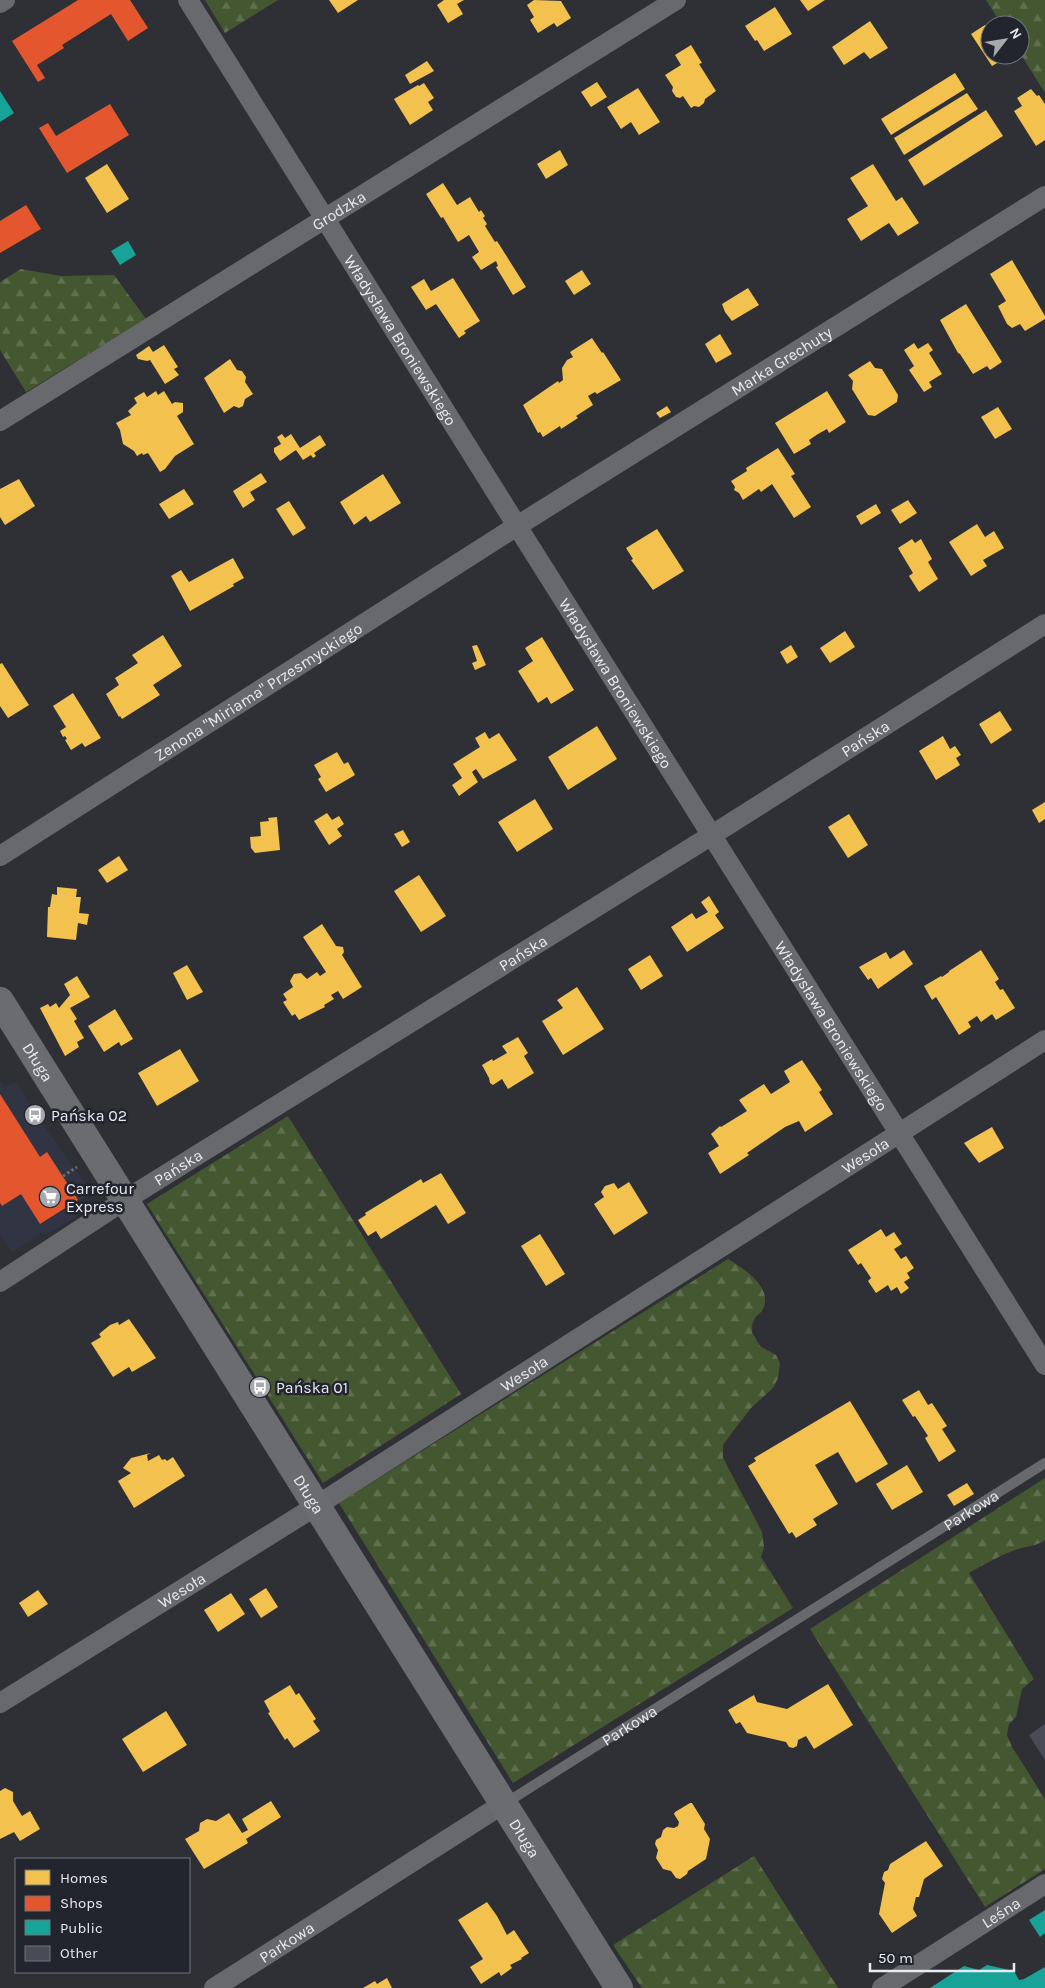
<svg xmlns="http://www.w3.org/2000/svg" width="1045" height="1988" font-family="Karla,sans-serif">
  <defs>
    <pattern id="forest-firs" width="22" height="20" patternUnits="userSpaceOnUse" patternTransform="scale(1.25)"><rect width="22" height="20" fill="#455731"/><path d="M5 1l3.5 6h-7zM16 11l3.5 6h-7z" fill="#606f4f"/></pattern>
  </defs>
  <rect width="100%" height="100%" fill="#2f3035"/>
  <path fill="#313442" d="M0,1078L5,1087L16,1081L31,1106L25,1110L35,1125L41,1122L89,1188L88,1195L77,1202V1216L46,1235L42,1233L12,1252L0,1233Z"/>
  <g fill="url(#forest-firs)">
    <path d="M205,0H278L225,33Z"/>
    <path d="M986,0H1045V93L1020,53V25H1002Z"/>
    <path d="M21,269L61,276L114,275L146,319L26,392L0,350V282Z"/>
    <path d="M288,1116L461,1394L323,1483L147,1204Z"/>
    <path d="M728,1259C744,1269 775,1288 762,1311C760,1314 755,1316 754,1320C752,1323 752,1328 752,1332L760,1346L776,1355L780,1363L778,1378L773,1388L751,1408L734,1430L723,1445V1458L762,1532L764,1547L761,1557L793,1608L513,1783L339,1503Z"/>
    <path d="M1045,1478V1540C1036,1547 1025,1546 1015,1550C999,1556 984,1564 969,1573L1034,1679L1022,1689L1016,1717L1009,1724L1007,1735L1012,1747L1045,1799V1869L985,1907L810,1629Z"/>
    <path d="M754,1856L838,1988H642L613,1945Z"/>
  </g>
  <g fill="#f2c14e">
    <path d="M329,0H358L338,13Z"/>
    <path d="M444,0H464L457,4L463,14L448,23L437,5Z"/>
    <path d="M534,0L561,1L571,18L557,27L554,23L538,33L530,20L534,17L527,5Z"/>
    <path d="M800,0H825L808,11Z"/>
    <path d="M775,7L792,34L764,51L757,40L755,41L745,26Z"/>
    <path d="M870,21L888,48L870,59L864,52L844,65L832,47Z"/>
    <path d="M985,25L990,32V55H1004L1006,58L992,66L971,34Z"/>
    <path d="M691,45L702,63L699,64L716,91L705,99L704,103L699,107L694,106L691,108L683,96L680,98L676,97L672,91L673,87L665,75L681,65L675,55Z"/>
    <path d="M427,61L434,71L410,84L405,75Z"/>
    <path d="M955,73L965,89L891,135L881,119Z"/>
    <path d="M597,82L607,97L591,107L581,92Z"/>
    <path d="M424,83L434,98L428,102L433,110L410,125L394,99L418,85L419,86Z"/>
    <path d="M638,88L660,122L639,135L631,122L621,129L607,107Z"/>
    <path d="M1031,89L1037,96L1039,95L1045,104V140L1036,146L1014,111L1022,106L1017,98Z"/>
    <path d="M967,93L978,109L904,155L894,138Z"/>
    <path d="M986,110L1003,136L924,186L908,160Z"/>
    <path d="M560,150L568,165L546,179L537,164Z"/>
    <path d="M107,164L129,199L107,213L85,178Z"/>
    <path d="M873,164L896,201L902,197L919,223L898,236L889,223L861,241L847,219L868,206L850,178Z"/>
    <path d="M443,183L457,205L470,197L479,212L481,210L485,216L483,218L487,224L485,226L495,242L497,241L526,287L513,295L496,267L498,266L496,261L481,270L472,257L479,252L469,235L458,242L443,217L441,218L426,194Z"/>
    <path d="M1012,260L1045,316V319L1025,331L1020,324L1012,328L1007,324L998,306L1006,301L990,274Z"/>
    <path d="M582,270L591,284L574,295L565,281Z"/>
    <path d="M453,278L480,321L464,331L466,333L459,338L436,304L426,310L411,287L424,279L431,291Z"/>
    <path d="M748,288L759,305L732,321L725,312L722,304Z"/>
    <path d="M966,304L1002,362L990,370L987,366L973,374L960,354L958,353L940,320Z"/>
    <path d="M720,334L732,354L716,363L705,344Z"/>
    <path d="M592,338L602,353L603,352L621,380L597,394L595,392L588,396L593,405L576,416L578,418L561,429L560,426L543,437L540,432L538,433L523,405L558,381L559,383L563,380L562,368L567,360L573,357L570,352Z"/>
    <path d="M914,343L918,349L928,343L933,350L929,353L942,374L929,382L932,387L924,392L909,370L914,366L904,350Z"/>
    <path d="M164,345L178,367L174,369L179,375L165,384L150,360L147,361L138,359L136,355L149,346L153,352Z"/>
    <path d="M230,359L237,370L242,371L246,377L245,382L253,394L245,399L243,406L239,408L234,406L224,413L204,378Z"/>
    <path d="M870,361L875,368L882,369L898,395L897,402L875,416L868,415L852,389L853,381L848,375Z"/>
    <path d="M156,391L158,395L164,391L172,404L175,402L183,403V412L177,416L194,444L175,456L165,469L160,472L148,453L143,455L142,453L137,456L134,451L123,444L120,430L116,423L131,415L128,411L137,403L134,398L144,392L147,397Z"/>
    <path d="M827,391L846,422L829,433L827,429L818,434L809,440L811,444L794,454L775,423Z"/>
    <path d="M667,406L671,412L660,418L656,413Z"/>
    <path d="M998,407L1012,429L995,439L981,417Z"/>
    <path d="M282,434L285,438L291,434L300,448L320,435L326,445L314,453L316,456L313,458L311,455L303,460L296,450L280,461L274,452V448L281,444L277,437Z"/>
    <path d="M778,448L795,474L791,476L811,507L794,518L772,484L761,492L759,489L743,500L739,493L734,490L735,487L731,481L747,471L746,468Z"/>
    <path d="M261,473L267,482L250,492L255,500L243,508L233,491Z"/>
    <path d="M383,474L401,503L370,522L366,516L354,525L340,502Z"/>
    <path d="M19,479L35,506L5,525L0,517V489Z"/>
    <path d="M184,489L194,504L169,519L159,504Z"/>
    <path d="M908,500L917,513L900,524L891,510Z"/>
    <path d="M289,501L306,528L293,536L276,509Z"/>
    <path d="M876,504L881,513L861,525L856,516Z"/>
    <path d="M977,524L985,537L994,531L1004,548L983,560L987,566L971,576L949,542Z"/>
    <path d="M657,529L684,571L653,590L631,560L633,559L626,548Z"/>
    <path d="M912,539L915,543L921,539L932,559L928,562L938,579L919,592L909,576L913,573L898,548Z"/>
    <path d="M233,558L244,578L233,584L234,586L190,611L171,576L181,570L189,582Z"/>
    <path d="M845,631L855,647L830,663L820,648Z"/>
    <path d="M163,635L182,666L153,685L160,695L122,719L120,716L119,717L106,694L119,685L115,678L138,663L132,655Z"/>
    <path d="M542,637L574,690L551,704L547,697L538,703L518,671L533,661L525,648Z"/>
    <path d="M477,645L486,665L475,670L472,663L477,661L472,646Z"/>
    <path d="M791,645L798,657L787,664L780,652Z"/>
    <path d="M2,663L29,705L8,718L0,706V664Z"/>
    <path d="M73,693L101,738L85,747L82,743L71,750L65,740L67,739L65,736L63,737L60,731L66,727L53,706Z"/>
    <path d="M1000,711L1012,730L991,744L979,724Z"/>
    <path d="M597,726L617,759L568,790L548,757Z"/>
    <path d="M485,732L489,739L499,733L517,760L483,779L476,769L472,772L478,782L459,796L452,785L462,778L453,764L480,747L475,738Z"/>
    <path d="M943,736L950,749L955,746L961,755L956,758L960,765L936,780L919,751Z"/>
    <path d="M337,752L344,764L348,762L355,775L326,792L318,779L321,777L314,765Z"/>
    <path d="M535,799L553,829L517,852L498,822Z"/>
    <path d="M1045,802V819L1039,823L1032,810Z"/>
    <path d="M327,813L332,820L339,816L344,824L337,829L342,836L329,845L314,821Z"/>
    <path d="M849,814L868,845L848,858L828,827Z"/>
    <path d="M277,817L280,850L255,853L251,848L250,837L261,836L260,822L269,821L268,818Z"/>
    <path d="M403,830L410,842L402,847L394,834Z"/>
    <path d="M119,856L128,870L107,883L98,870Z"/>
    <path d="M419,875L446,916L421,932L394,891Z"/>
    <path d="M57,887L77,889L76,897H81L79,913L89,914L87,925L78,923L76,940L47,937L48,907H50L52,894L57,895Z"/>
    <path d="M709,896L719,912L715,915L724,928L687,952L671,927L692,913L696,919L708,912L701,902Z"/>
    <path d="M322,924L336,946L343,947L344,952L342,955L362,987L343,999L338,991L331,995L334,999L324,1005L325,1007L299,1020L295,1014L292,1016L283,1002L287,1000L283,994L293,987L290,981L294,974L301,973L307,979L317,972L320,976L326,972L303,937Z"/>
    <path d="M904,950L913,964L878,989L871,978L868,980L859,967L886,952L890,959Z"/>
    <path d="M981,950L999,979L995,982L1000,990L1003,989L1015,1008L996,1020L992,1014L981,1022L977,1016L968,1022L971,1027L959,1035L936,997L932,1000L924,986L941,976L942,977L949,972V971Z"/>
    <path d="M650,955L663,976L641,990L628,969Z"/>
    <path d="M187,965L203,992L187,1000L173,973Z"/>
    <path d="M77,976L90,997L70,1008L77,1019L74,1021L84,1038L77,1042L79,1047L65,1056L40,1008L48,1004L50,1007L56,1003L59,1008L70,995L64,984Z"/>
    <path d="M577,987L604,1029L563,1055L542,1021L563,1008L557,1000Z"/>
    <path d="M115,1009L133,1039L121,1046L119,1042L104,1052L88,1026Z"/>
    <path d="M518,1037L528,1053L524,1056L534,1073L508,1089L502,1079L493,1085L490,1083L489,1078L482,1065L492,1059L493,1061L507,1053L502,1046Z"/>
    <path d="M180,1049L199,1081L157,1106L138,1073Z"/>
    <path d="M802,1060L822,1090L819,1092L833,1114L805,1132L799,1121L785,1127L747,1153L749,1155L720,1174L708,1153L719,1146L711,1134L720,1126L721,1127L747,1111L739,1100L764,1084L771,1094L790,1082L784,1071Z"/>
    <path d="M992,1127L1004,1148L979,1163L964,1143Z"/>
    <path d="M441,1173L466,1213L448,1224L436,1205L381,1239L376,1231L368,1236L358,1220L366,1215L365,1213L421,1179L423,1183Z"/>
    <path d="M629,1182L648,1213L614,1235L594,1204L604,1197L601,1192L605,1186L614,1183L618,1189Z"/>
    <path d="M881,1229L886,1237L894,1232L902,1244L894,1249L901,1259L906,1256L914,1268L907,1273L910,1278L904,1282L909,1288L901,1294L897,1287L891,1291L888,1285L876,1293L868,1281L871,1278L861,1263L858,1265L848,1250Z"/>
    <path d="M540,1234L565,1274L546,1286L521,1246Z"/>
    <path d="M129,1319L156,1358L132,1372L129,1367L113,1377L91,1343L101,1337L99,1334L110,1325L118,1322L119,1325Z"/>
    <path d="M919,1390L928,1405L932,1403L947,1426L942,1429L956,1451L939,1462L925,1438L928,1436L915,1416L913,1417L902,1400Z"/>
    <path d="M850,1401L888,1464L856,1483L838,1452L815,1465L838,1504L813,1519L817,1525L796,1538L792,1532L789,1534L748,1466L756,1461L754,1458Z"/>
    <path d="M151,1453L147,1455L148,1461L159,1455L162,1460L165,1459L167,1461L173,1457L185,1476L134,1508L118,1481L131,1473L123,1468L131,1458Z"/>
    <path d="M907,1465L923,1492L892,1510L876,1484Z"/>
    <path d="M967,1483L974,1494L954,1506L947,1495Z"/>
    <path d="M266,1588L278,1607L261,1618L249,1599Z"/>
    <path d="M38,1590L48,1604L28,1617L19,1603Z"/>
    <path d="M231,1593L245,1614L218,1632L204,1610Z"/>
    <path d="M828,1684L853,1725L814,1749L806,1736L798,1740L797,1746L793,1748L789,1747L786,1742L747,1733L740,1722L736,1724L728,1710L754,1695L757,1702L787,1709Z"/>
    <path d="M290,1685L296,1695L299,1693L316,1719L313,1721L320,1731L294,1748L287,1738L285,1740L268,1713L270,1712L264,1701Z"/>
    <path d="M166,1711L187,1745L143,1772L122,1739Z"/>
    <path d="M5,1788L13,1792V1801L22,1816L30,1811L40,1829L20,1841L14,1832L0,1839V1791Z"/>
    <path d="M271,1801L281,1817L246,1839L248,1843L204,1869L185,1839L199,1831L200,1823L207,1819L216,1821L229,1813L242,1833L248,1830L242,1819Z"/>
    <path d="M690,1803H692L705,1824L704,1829L710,1839L706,1859L688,1871L687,1874L680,1879L676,1878L671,1871L663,1869L656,1858L658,1850L655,1844L656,1840L661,1837L663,1830L667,1827L674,1828L678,1826L679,1822L674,1814L675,1812Z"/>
    <path d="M926,1841L943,1866L924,1879L919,1897H916L913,1909L917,1916L892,1933L879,1914L885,1883L882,1879L884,1872L888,1870L890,1864Z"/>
    <path d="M487,1902L497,1916L507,1935L514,1930L529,1953L521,1958L522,1959L510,1965L512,1968L501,1976L499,1972L481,1984L470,1967L483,1959L458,1920Z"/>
    <path d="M387,1978L392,1988H363L375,1981L377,1984Z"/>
  </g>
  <g fill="#e4572e">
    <path d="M78,0H130L148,28L128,41L111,14L62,45L64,48L37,65L45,78L38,82L12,41Z"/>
    <path d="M110,104L129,135L67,173L39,128L48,123L56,136Z"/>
    <path d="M26,205L41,229L0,253V221Z"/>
    <path d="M0,1094L40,1157L47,1152L78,1200L40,1224L21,1194L2,1206L0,1203Z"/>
  </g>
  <g fill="#17a398">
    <path d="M0,91L14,113L0,122Z"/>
    <path d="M128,241L136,255L120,265L111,251Z"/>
    <path d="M1045,1910V1933L1040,1937L1029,1920Z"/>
    <path d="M987,1965L1014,1971L1019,1980L1024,1979L1045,1967V1988H930L964,1966L979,1970Z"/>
  </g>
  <path fill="#494b56" d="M1045,1724V1760L1029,1735Z"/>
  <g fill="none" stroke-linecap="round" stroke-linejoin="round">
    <path stroke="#6e6e70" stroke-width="3" stroke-dasharray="2.5 2.5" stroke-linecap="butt" d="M63,1176L77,1167"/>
    <path stroke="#68696c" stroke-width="10" id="s1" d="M504,1804L1045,1463"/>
    <g stroke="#68696c" stroke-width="20">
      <path id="s2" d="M188,0L524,537L1045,1365"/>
      <path d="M0,3L5,0"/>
      <path id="s3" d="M0,421L676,0"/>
      <path id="s4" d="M0,856L517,526L1045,196"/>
      <path id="s5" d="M0,1282L125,1200L712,835L1045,624"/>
      <path id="s6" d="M0,1703L316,1506L1045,1040"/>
      <path id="s7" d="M214,1988L503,1804"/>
      <path id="s8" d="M882,1988L1045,1884"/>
    </g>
    <path stroke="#6b6c6f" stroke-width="28" id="s9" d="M0,1001L619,1988"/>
  </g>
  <defs>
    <g id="bus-disc" transform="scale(1.125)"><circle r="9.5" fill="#a7a9af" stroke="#22252e"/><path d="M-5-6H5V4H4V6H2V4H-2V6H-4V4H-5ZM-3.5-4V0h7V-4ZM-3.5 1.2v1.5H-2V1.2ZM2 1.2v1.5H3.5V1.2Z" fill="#fff"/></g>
    <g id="supermarket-disc" transform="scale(1.125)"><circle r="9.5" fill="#a7a9af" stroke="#22252e"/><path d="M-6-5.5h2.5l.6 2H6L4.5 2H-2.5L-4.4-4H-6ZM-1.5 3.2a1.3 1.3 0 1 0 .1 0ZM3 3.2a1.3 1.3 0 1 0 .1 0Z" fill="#fff"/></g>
  </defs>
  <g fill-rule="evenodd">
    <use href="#bus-disc" x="35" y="1115"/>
    <use href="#supermarket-disc" x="50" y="1197"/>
    <use href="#bus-disc" x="260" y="1387"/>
  </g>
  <g text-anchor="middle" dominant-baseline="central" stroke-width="5" stroke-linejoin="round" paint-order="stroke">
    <g font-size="16" fill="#e8eaf1" stroke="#22252e">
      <text stroke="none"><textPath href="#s3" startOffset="399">Grodzka</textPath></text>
      <text stroke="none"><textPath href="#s2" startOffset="401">Władysława Broniewskiego</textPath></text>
      <text stroke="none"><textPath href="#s4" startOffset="925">Marka Grechuty</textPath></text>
      <text stroke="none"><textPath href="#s2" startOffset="806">Władysława Broniewskiego</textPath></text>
      <text stroke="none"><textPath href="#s4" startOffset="306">Zenona "Miriama" Przesmyckiego</textPath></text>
      <text stroke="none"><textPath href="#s5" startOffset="1022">Pańska</textPath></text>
      <text stroke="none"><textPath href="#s5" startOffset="618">Pańska</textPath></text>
      <text stroke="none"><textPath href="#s2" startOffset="1211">Władysława Broniewskiego</textPath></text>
      <text stroke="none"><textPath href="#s9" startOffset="72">Długa</textPath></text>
      <text stroke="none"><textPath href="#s6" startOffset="1024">Wesoła</textPath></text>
      <text stroke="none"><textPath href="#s5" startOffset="212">Pańska</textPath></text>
      <text stroke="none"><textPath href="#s6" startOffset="619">Wesoła</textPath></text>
      <text stroke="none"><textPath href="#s9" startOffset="582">Długa</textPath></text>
      <text stroke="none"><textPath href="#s1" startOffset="552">Parkowa</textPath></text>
      <text stroke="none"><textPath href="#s6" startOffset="214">Wesoła</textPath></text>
      <text stroke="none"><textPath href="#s1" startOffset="148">Parkowa</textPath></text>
      <text stroke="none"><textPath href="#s9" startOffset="988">Długa</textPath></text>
      <text stroke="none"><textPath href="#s8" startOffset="141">Leśna</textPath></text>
      <text stroke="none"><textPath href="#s7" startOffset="86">Parkowa</textPath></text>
    </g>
    <g font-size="16" fill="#e8eaf1" stroke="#22252e" text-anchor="start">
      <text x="51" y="1115">Pańska 02</text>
      <text x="66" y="1188">Carrefour<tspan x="66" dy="18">Express</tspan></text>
      <text x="276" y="1387">Pańska 01</text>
    </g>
  </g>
  <rect x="15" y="1858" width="175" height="115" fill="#22252e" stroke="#71747c"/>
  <rect x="25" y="1870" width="25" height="15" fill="#f2c14e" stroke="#71747c"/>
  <text x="60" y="1883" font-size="15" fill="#e8eaf1">Homes</text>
  <rect x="25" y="1896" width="25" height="15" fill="#e4572e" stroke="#71747c"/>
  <text x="60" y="1908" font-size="15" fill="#e8eaf1">Shops</text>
  <rect x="25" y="1920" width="25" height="15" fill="#17a398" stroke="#71747c"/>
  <text x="60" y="1933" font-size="15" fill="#e8eaf1">Public</text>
  <rect x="25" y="1946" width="25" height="15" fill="#494b56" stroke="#71747c"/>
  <text x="60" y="1958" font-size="15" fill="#e8eaf1">Other</text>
  <g transform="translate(1005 40) rotate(59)"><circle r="24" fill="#22252e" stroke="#71747c"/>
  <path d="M0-4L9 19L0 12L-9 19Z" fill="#a7a9af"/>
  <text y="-8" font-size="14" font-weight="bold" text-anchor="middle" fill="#e8eaf1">N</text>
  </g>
  <path d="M870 1963v8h144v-8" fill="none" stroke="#e8eaf1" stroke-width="2.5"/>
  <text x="878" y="1963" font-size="15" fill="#e8eaf1" stroke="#22252e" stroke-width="4" paint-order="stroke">50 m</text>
</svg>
